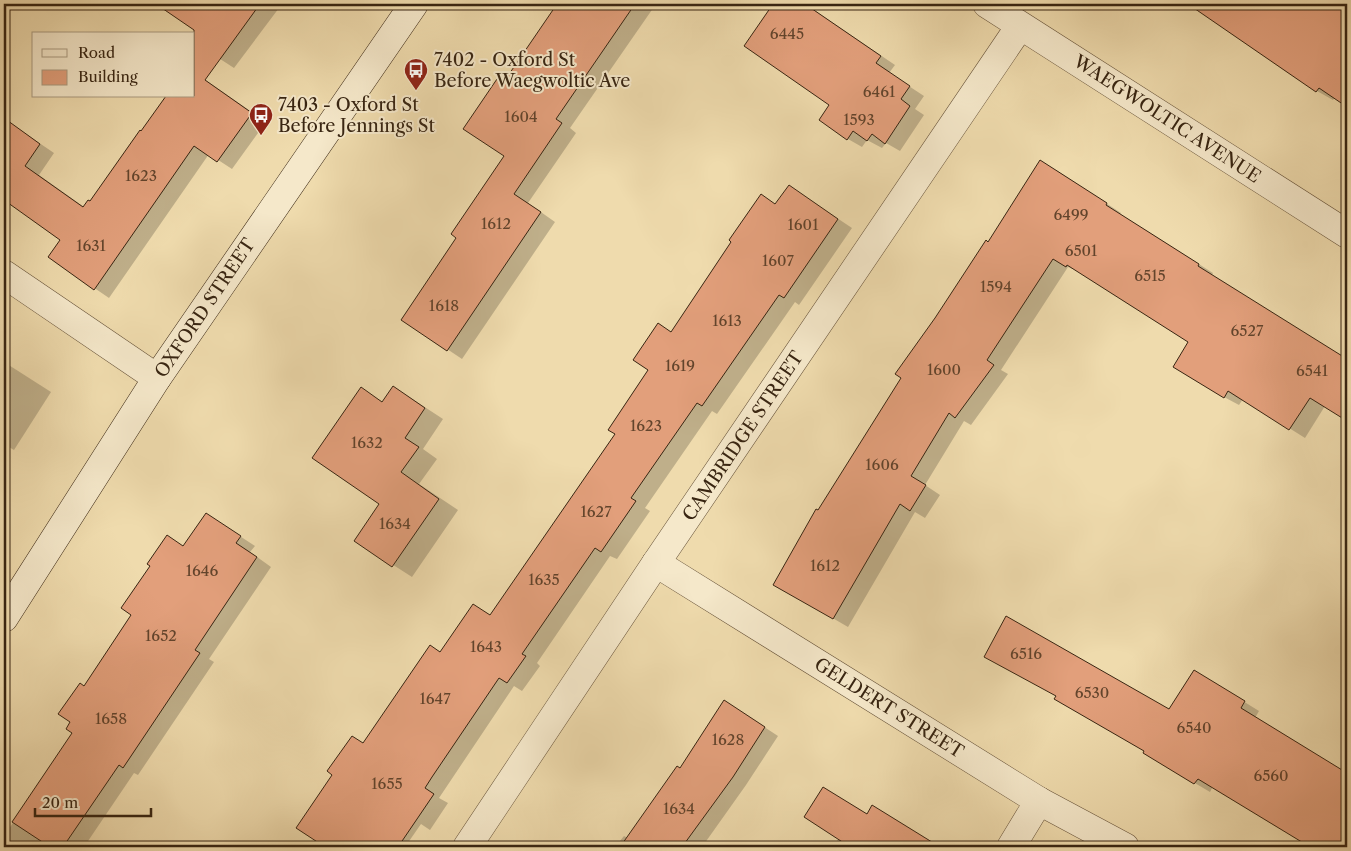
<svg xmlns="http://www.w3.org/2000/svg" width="1351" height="851" font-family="'Libre Caslon Text',serif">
  <rect width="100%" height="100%" fill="#efdbad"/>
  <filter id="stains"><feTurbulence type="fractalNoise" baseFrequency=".004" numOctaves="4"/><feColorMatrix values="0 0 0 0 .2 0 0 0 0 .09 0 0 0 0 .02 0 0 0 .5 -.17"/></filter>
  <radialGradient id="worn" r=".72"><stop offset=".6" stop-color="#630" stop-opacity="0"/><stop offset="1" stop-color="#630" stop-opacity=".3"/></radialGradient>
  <g fill="#0003">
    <path d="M172,4H282L234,68L194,42L193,34L195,30L167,10Z"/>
    <path d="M560,4H656L570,128L576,133L528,203L555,222L462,359L402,319L457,237L505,156L504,84Z"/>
    <path d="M774,4H805L895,65L889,73L924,96L915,109L924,115L900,151L886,143L882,148L867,140L862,147L848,139L830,105L746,46Z"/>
    <path d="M1199,4H1295L1305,10L1309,4H1347V105L1335,97L1333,100L1317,91L1196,8Z"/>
    <path d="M194,72L266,122L232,169L209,154L109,298L49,257L61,240L4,199V119L54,153L39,175L84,207L194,96Z"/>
    <path d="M1056,170L1121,213L1120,214L1213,273L1212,275L1347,360V420L1325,406L1305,438L1243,399L1239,405L1224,397L1190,342L1082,273L1068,267L1001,370L1008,374L971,425L964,421L925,485L940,495L925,518L915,512L848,627L774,584L818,512L988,243Z"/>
    <path d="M804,196L852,228L799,305L795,302L717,414L712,411L645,508L650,511L617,559L610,556L537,663L540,666L522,691L514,686L439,798L448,803L430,830L421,824L405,847H315L364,744L430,646L441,652L491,616L617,434L672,333L776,205Z"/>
    <path d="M4,362L51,392L14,450L4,444Z"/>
    <path d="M394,387L443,419L423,449L437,459L419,484L458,510L412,577L356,541L380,504L361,389L383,402Z"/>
    <path d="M206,514L255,546L250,552L271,567L209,659L214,662L138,775L134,773L84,847H4V836L74,733L84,687L133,614L152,566L167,537L184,547Z"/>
    <path d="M1209,680L1259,711L1255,718L1347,774V847H1313L1213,786L1210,792L1144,753L1170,711Z"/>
    <path d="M738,710L778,736L746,785L702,847H615L624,836L628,838L680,770Z"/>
    <path d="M867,815H888L939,847H833L839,838Z"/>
  </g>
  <g fill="#e29f7b" stroke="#382512">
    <path d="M156,4H260L205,80L252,113L217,162L194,146L94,290L48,257L60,240L4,200V118L40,144L25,166L83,207L88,200L90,201L140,130L141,131L166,96H194V30Z"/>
    <path d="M557,4H635L556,119L562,123L514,194L541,212L447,351L401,320L456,238L451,234L504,156L463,129L497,79L503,83Z"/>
    <path d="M773,4H805L881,56L876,63L910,86L901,99L910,106L885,144L872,134L867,141L853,131L847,140L819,120L829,105L744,46Z"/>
    <path d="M1188,4H1347V107L1319,88L1316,92Z"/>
    <path d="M1040,160L1107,203L1106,205L1199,264L1198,266L1347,359V421L1310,398L1289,430L1228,391L1224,398L1173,367L1188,342L1067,265L1066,267L1053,259L987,360L994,365L955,418L949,413L911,476L926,485L910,511L900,504L833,619L773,585L816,509L818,510L901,378L895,374L935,318L986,240L988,242Z"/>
    <path d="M789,185L838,219L784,298L779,295L702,406L697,403L631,498L636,501L601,552L595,548L522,654L526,656L507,683L499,678L432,777L425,788L434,794L398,847H325L296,828L332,775L327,771L352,736L363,743L430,645L440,652L473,604L490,615L615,434L608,430L648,370L633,360L658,323L671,332L731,242L729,240L761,194L775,204Z"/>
    <path d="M393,386L425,408L405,438L419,447L401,472L439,499L392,567L354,541L379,504L312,458L361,387L382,402Z"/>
    <path d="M206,513L241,536L236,543L257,557L195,650L200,653L123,768L119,765L63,847H50L12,822L72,733L66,729L70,722L58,714L80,683L84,686L131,615L121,608L150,566L147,564L167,535L183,546Z"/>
    <path d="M1006,616L1169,709L1194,670L1245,701L1241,708L1347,773V847H1310L1198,779L1194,784L1143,753L1144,751L1054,699L1056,696L984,657Z"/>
    <path d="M724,700L765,727L733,777L682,847H620L677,766L680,768Z"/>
    <path d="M823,787L867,814L872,805L940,847H846L847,845L804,817Z"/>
  </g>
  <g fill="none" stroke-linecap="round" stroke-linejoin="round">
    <g stroke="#665239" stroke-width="29">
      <g id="minor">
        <path d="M987,4L1347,234"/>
        <path d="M4,274L157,378"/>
        <path d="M656,563L1039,801L1125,847"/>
        <path d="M467,847L656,563L1020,26"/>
        <path d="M1011,847L1039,801"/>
      </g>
    </g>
    <g stroke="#382512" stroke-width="29">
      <path id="secondary" d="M4,618L157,378L414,4"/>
    </g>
    <use href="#minor" stroke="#f5e8ca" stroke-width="28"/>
    <use href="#secondary" stroke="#f5e8ca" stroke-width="28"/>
  </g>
  <defs>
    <g id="bus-pin" transform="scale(1.25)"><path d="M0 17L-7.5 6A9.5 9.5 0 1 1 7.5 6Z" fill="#8f2418" stroke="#f5e8ca"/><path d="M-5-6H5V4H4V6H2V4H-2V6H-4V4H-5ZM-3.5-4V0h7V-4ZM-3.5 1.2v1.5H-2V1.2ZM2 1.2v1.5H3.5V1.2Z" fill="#fff"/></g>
  </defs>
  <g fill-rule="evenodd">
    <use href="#bus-pin" x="416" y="70"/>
    <use href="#bus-pin" x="261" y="115"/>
  </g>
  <g text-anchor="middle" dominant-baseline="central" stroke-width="4" stroke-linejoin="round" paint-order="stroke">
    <g font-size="15" fill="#62442c">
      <text x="787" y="33">6445</text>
      <text x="879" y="91">6461</text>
      <text x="521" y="116">1604</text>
      <text x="859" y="119">1593</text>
      <text x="141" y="175">1623</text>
      <text x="1071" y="214">6499</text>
      <text x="496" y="223">1612</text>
      <text x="803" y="224">1601</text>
      <text x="91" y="245">1631</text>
      <text x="1081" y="250">6501</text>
      <text x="778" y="260">1607</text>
      <text x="1150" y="275">6515</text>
      <text x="996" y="286">1594</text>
      <text x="444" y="305">1618</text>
      <text x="727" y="320">1613</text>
      <text x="1247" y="330">6527</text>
      <text x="680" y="365">1619</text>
      <text x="944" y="369">1600</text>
      <text x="1312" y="370">6541</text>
      <text x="646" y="425">1623</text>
      <text x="367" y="442">1632</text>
      <text x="882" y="464">1606</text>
      <text x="596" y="511">1627</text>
      <text x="395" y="523">1634</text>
      <text x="825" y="565">1612</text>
      <text x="202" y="570">1646</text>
      <text x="544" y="579">1635</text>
      <text x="161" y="635">1652</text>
      <text x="486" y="646">1643</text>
      <text x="1026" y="653">6516</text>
      <text x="1092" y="692">6530</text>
      <text x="435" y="698">1647</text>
      <text x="111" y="718">1658</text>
      <text x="1194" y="727">6540</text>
      <text x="728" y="739">1628</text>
      <text x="1271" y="775">6560</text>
      <text x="387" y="783">1655</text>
      <text x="679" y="808">1634</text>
    </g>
    <g font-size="18" fill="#382512" stroke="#f5e8ca" text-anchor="start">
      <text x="434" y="60">7402 - Oxford St<tspan x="434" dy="21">Before Waegwoltic Ave</tspan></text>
      <text x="278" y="105">7403 - Oxford St<tspan x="278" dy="21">Before Jennings St</tspan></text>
    </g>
    <g font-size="18" fill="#382512" stroke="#f5e8ca">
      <text transform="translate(1167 119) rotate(33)">WAEGWOLTIC AVENUE</text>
      <text transform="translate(205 308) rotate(-56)">OXFORD STREET</text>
      <text transform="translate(743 436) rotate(-56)">CAMBRIDGE STREET</text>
      <text transform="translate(889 708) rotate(32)">GELDERT STREET</text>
    </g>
  </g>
  <rect width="1351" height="851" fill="none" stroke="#efdbad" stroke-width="20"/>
  <rect x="5" y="5" width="1341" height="841" fill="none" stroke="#382512" stroke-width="2.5"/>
  <rect x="10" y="10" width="1331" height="831" fill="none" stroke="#382512"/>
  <rect x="32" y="32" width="162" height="65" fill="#f5e8ca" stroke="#a99a80"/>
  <rect x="42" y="49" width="25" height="8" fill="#f5e8ca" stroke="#a99a80"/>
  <text x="78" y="58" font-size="15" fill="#382512">Road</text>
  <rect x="42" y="70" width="25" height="15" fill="#e29f7b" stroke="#a99a80"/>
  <text x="78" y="82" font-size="15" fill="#382512">Building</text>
  <path d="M35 808v8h116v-8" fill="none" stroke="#382512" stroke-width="2.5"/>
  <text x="42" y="808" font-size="15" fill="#382512" stroke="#f5e8ca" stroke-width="4" paint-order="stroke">20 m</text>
  <rect width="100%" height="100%" filter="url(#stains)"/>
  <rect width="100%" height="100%" fill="url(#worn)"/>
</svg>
